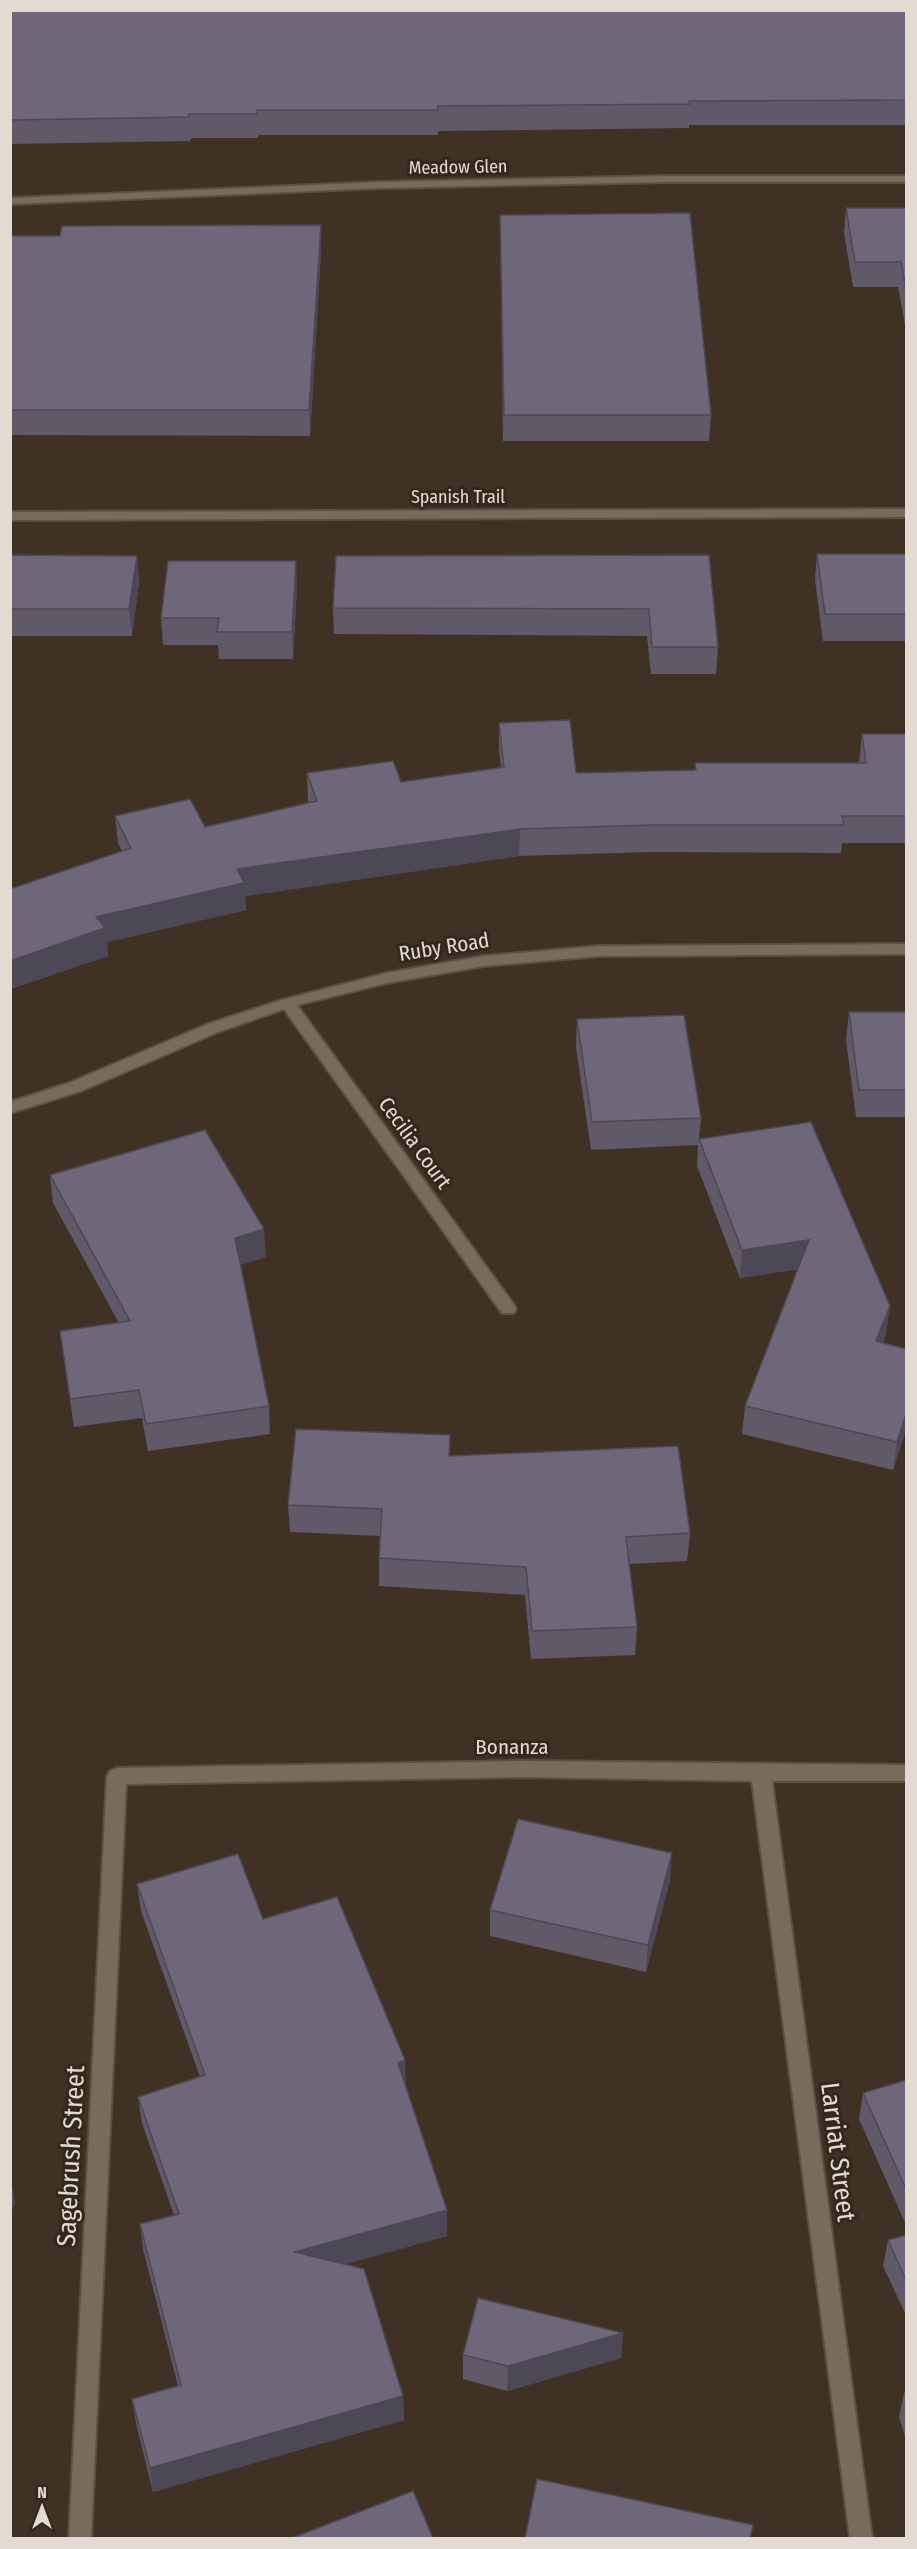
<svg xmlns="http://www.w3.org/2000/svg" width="917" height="2549" font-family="'Fira Sans Condensed',sans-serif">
  <rect width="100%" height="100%" fill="#3f3224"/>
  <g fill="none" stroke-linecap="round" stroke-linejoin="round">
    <g stroke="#5a5044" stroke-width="4">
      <g id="minor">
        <path d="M668,176H906V182H668L381,188L10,204V198L381,182Z"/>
        <path d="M906,509V517L10,520V512Z"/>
        <path d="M906,944V954L599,956L484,966L387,983L297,1005L514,1305L516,1309L514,1313H502L284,1009L218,1032L81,1091L10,1113V1102L69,1083L208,1024L282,1000L387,973L484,956L599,946Z"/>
        <path d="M524,1761L906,1765V1781H772L872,2538H850L752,1781L524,1777L126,1784L91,2538H69L107,1776L110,1771L117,1768Z"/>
      </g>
    </g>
    <use href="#minor" fill="#796b5b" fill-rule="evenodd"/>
  </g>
  <g fill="#5f5968">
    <path d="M10,10H906V125H689V128L438,131V135H258V138H191L190,141L10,144Z"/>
    <path d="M846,208H906V330L898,287H853L844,233Z"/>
    <path d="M500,215L711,415L709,441H503Z"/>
    <path d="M321,225V250L310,436L10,435V236H60Z"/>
    <path d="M817,554H906V641H823L815,580Z"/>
    <path d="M10,555L137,556L139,582L132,636H10Z"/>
    <path d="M709,555L718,647L716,674H651L647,636L334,634L333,608Z"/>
    <path d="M297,587L293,659H219L218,645H163L161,618Z"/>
    <path d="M499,723L576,773L695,770V763H859L862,734H906V843H842L841,853L650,852L519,856L245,896L246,910L107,942L108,956L10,989L122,851L118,843L115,816L205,827L309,802L308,800L307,773L401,782L501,768L499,750Z"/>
    <path d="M849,1012H906V1117H856L846,1040Z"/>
    <path d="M577,1019L701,1118L699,1139L886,1334L883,1343L906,1429L893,1470L742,1434L745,1406L798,1269L740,1278L697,1166L698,1145L591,1150L576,1047Z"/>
    <path d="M50,1175L266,1257L240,1265L269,1406L270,1434L148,1451L142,1418L74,1427L60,1331L119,1323L53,1203Z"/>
    <path d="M450,1435V1456L690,1533L687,1561L629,1564L637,1627L635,1655L531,1659L525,1595L379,1586V1558L380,1536L290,1532L288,1505Z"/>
    <path d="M670,1880L646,1972L490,1936V1910Z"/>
    <path d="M137,1884L263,1919L406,2086L447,2236L344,2264L403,2396L404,2420L153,2492L136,2423L132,2399L178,2386L143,2249L140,2224L174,2215L142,2123L138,2097L200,2077L141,1911Z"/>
    <path d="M906,2080V2225L859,2119L863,2093Z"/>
    <path d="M906,2235V2315L883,2266L888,2240Z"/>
    <path d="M623,2333L621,2358L507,2391L463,2379V2355Z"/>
    <path d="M906,2392V2439L899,2417L904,2393Z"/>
  </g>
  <g fill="#4d4855">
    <path d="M321,225V250L310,436L309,410Z"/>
    <path d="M137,556L139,582L132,636L129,609Z"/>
    <path d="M296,561L297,587L293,659L292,632Z"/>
    <path d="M520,829L519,856L245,896L246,910L107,942L108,956L10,989V961L96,917L237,869Z"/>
    <path d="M264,1229L266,1257L236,1266L235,1238Z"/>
    <path d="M809,1240L806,1267L740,1278L742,1250Z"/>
    <path d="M890,1306L886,1334L873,1369L876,1341Z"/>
    <path d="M906,1414V1429L893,1470L897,1442Z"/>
    <path d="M672,1853L670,1880L646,1972L648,1945Z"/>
    <path d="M405,2060L406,2086L398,2063Z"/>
    <path d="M11,2178L15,2204L10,2214Z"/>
    <path d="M447,2210V2236L297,2278L295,2252Z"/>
    <path d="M623,2333L621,2358L507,2391L508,2366Z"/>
    <path d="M403,2396L404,2420L153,2492L150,2468Z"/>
  </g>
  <g fill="#6e6779" stroke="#4d4855" stroke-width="1.5">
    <path d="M10,10H906V100L689,101L690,104L438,106V110H257V114H189V117L10,120Z"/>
    <path d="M846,208H906V290L901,262H855Z"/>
    <path d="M690,213L711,415H504L500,215Z"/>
    <path d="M321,225L309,410H10V236H60L62,226Z"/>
    <path d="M817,554H906V614H825Z"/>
    <path d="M10,555L137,556L129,609H10Z"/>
    <path d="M709,555L718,647H652L649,609L333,608L336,556Z"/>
    <path d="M168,561H296L292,632H217L219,618H161Z"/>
    <path d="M570,720L576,773L696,770L695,763H866L862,734H906V816H842L844,825H652L520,829L237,869L244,883L96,917L105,928L10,961V889L131,848L115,816L190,799L205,827L317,801L307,773L393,761L401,782L504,767L499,723Z"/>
    <path d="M849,1012H906V1090H859Z"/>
    <path d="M684,1015L701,1118L592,1122L577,1019Z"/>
    <path d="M811,1122L890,1306L876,1341L906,1349V1414L897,1442L745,1406L809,1240L742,1250L699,1139Z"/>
    <path d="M205,1130L264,1229L235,1238L269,1406L146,1424L139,1390L70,1399L60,1331L130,1321L50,1175Z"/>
    <path d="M296,1429L450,1435L449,1456L678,1446L690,1533L626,1537L637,1627L532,1631L526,1567L379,1558L382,1509L288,1505Z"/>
    <path d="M518,1819L672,1853L648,1945L490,1910Z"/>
    <path d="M238,1854L263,1919L337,1897L405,2060L398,2063L447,2210L295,2252L364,2269L403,2396L150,2468L132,2399L181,2385L140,2224L179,2214L138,2097L205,2075L137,1884Z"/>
    <path d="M906,2080V2189L863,2093Z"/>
    <path d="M906,2235V2280L888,2240Z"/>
    <path d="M478,2298L623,2333L508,2366L463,2355Z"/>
    <path d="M537,2479L753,2525L750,2538H525Z"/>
    <path d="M413,2491L433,2538H292Z"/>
  </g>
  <g text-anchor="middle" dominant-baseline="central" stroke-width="6" stroke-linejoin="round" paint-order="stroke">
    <g font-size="18" fill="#e3dbd2" stroke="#34281b">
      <text transform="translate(458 167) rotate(-1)">Meadow Glen</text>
      <text x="458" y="497">Spanish Trail</text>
    </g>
    <g font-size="21" fill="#e3dbd2" stroke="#34281b">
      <text transform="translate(444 947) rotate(-9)">Ruby Road</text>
      <text transform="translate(415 1143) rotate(54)">Cecilia Court</text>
      <text x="512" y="1747">Bonanza</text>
    </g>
    <g font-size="26" fill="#e3dbd2" stroke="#34281b">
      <text transform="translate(838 2152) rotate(83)">Larriat Street</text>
      <text transform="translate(71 2156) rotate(-87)">Sagebrush Street</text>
    </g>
  </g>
  <rect width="917" height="2549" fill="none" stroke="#e3dbd2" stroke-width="24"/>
  <g transform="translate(42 2507)" stroke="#34281b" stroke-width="4.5" paint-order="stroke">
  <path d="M0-4.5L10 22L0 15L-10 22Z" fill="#e3dbd2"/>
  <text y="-9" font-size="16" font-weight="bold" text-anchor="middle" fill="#e3dbd2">N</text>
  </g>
</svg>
